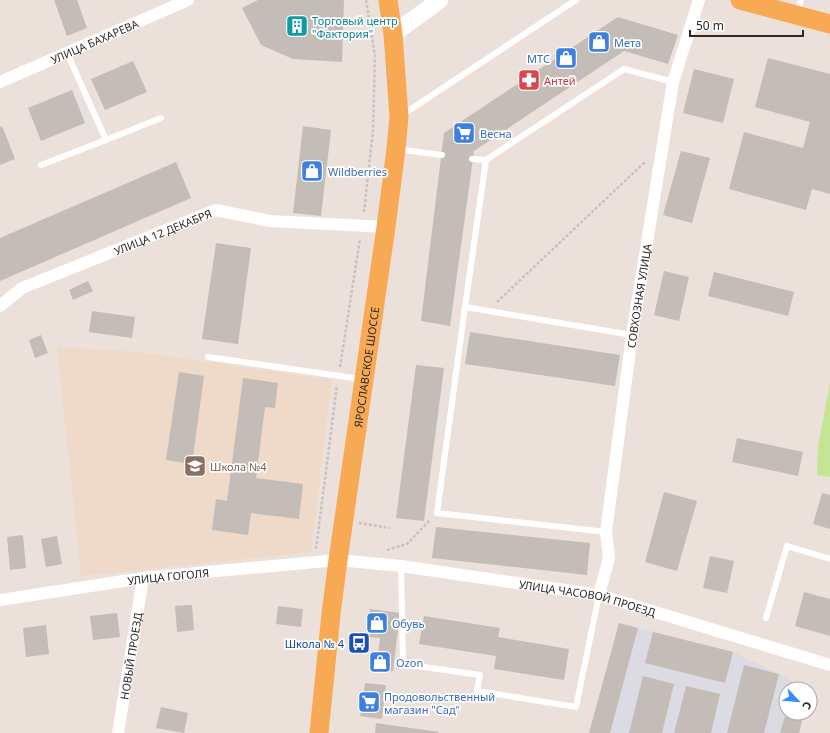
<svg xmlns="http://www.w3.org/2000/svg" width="830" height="733" font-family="'Noto Sans',sans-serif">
  <rect width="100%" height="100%" fill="#ece0da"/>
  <path fill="#dcdbe4" d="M619,623L733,652L779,674L805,689H786V713H804L799,733H589Z"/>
  <path fill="#efd9c8" d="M57,347L140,352L332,380L311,552L81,576Z"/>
  <path fill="#c4e693" d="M830,383V477L817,475L818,446Z"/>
  <g fill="#c4bcb6">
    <path d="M54,0H77L87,28L67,36Z"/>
    <path d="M258,0H344L342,62L293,59L261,45L242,8Z"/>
    <path d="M618,17L678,35L668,64L624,51L474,151L450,326L421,321L444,133Z"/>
    <path d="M768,58L830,74V194L812,189L806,210L729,189L744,132L803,148L810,122L755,107Z"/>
    <path d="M133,61L147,92L105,110L91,79Z"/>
    <path d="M694,69L734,79L723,123L683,113Z"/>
    <path d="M72,90L85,123L41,141L28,108Z"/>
    <path d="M2,126L15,159L0,165V127Z"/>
    <path d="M303,126L331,130L321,216L293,213Z"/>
    <path d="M681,151L710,158L692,223L663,215Z"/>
    <path d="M176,162L191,198L0,281V238Z"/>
    <path d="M216,243L251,248L238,344L202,339Z"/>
    <path d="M664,271L689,277L679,321L654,315Z"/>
    <path d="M714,272L794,292L788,316L708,296Z"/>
    <path d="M88,281L93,291L73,300L69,290Z"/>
    <path d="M92,311L135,317L132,338L89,332Z"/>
    <path d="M470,332L620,355L615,386L465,364Z"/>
    <path d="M41,335L48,353L35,358L29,340Z"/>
    <path d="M416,365L444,368L424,521L396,518Z"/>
    <path d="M179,372L204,376L192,464L166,460Z"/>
    <path d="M243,378L278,383L275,408L265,407L256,478L303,484L299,519L251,513L248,535L212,530L216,499L227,501Z"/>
    <path d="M737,438L803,452L798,476L732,462Z"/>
    <path d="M664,492L697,501L677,571L645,562Z"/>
    <path d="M822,493L830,495V529L813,524Z"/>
    <path d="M436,527L590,543L587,575L432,558Z"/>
    <path d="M23,535L26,568L10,570L7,537Z"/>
    <path d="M57,536L62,564L46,567L41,539Z"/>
    <path d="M710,556L734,561L727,593L703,588Z"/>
    <path d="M804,592L830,599V636L795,626Z"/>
    <path d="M192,605L194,630L177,632L175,606Z"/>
    <path d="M278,606L303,609L301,627L276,624Z"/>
    <path d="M370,609L400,613L393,671L376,669L380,638L367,637Z"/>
    <path d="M117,613L120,637L93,640L90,616Z"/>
    <path d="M424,616L500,628L498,637L569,649L564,680L494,669L496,656L419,644Z"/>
    <path d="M619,623L638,628L610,733H589Z"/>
    <path d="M46,625L49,654L26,657L23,628Z"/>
    <path d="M653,632L733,652L725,683L645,663Z"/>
    <path d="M744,665L779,674L764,733H727Z"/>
    <path d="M643,676L674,684L662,733H629Z"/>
    <path d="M365,683L386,685L382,719L360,716Z"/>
    <path d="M686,686L720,694L711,733H674Z"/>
    <path d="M161,707L188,713L184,733L156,728Z"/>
    <path d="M786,713H804L799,733H780Z"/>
    <path d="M376,723L439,732V733H375Z"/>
  </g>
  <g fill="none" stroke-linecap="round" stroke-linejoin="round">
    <g stroke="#c3c3c3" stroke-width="2.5" stroke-dasharray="3 2" stroke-linecap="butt">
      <path d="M364,212L373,130L375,56L366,0"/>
      <path d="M497,302L646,161"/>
      <path d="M340,367L360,239"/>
      <path d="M359,523L390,528"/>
      <path d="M316,549L337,385"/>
      <path d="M387,550L407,544L430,520"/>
    </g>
    <g stroke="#fff" stroke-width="6">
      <path d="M797,14L801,0"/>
      <path d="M67,53L106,140L161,118"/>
      <path d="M402,115L576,0"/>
      <path d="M397,149L442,155"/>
      <path d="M472,159L486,160"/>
      <path d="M41,165L106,140"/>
      <path d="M465,307L632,335"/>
      <path d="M208,357L361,379"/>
      <path d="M606,532L437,513L465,307L486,160L624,69L673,82"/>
      <path d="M401,566L403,664L480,675L477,691L576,707L599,595"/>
      <path d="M766,618L787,546L830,559"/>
    </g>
    <g stroke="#fff" stroke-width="12">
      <path id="s1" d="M0,82L188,0"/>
      <path id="s2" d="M0,306L22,288L216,210L270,221L386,227"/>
      <path id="s3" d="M599,595L609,558L606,532L632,335L673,82L699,0"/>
      <path id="s4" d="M0,600L143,578L338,560L401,566L599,595L830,665"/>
      <path id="s5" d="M118,733L143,578"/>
    </g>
    <path stroke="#fff" stroke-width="17" d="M393,34L440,0"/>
    <g stroke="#f8a954" stroke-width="19">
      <path d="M740,0L830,24"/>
      <path id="s6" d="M319,733L331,614L338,560L386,227L396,149L399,117L393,34L388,0"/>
    </g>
  </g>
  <defs>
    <g id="building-square" transform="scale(1.15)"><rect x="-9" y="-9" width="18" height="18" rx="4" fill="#0f9aa8" stroke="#fff"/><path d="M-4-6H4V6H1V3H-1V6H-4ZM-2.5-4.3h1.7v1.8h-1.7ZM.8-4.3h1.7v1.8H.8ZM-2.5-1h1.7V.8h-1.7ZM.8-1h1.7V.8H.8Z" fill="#fff"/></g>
    <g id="shop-square" transform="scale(1.15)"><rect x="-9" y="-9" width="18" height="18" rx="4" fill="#3f7fe0" stroke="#fff"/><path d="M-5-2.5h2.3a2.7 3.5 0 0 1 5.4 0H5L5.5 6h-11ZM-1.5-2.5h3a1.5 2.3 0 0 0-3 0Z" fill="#fff"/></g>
    <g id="pharmacy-square" transform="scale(1.15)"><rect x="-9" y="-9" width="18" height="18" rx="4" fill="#e0444e" stroke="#fff"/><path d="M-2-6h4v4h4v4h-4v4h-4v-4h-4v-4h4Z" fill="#fff"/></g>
    <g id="supermarket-square" transform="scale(1.15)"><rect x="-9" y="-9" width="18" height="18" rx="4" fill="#3f7fe0" stroke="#fff"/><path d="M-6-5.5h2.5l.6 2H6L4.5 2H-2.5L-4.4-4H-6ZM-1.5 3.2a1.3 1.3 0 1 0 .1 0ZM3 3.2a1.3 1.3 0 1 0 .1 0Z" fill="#fff"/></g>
    <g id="school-square" transform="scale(1.15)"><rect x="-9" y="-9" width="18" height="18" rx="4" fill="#8d6e63" stroke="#fff"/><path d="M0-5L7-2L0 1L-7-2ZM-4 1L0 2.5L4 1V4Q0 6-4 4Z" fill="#fff"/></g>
    <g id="bus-square" transform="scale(1.15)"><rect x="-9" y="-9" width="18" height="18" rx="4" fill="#1a4fb4" stroke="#fff"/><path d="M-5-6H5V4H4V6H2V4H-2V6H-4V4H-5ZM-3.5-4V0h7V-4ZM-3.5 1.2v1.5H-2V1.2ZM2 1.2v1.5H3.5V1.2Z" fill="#fff"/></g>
  </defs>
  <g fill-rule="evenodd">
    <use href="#building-square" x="297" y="26"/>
    <use href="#shop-square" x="599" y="42"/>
    <use href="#shop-square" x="566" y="58"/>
    <use href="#pharmacy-square" x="529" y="80"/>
    <use href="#supermarket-square" x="464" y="133"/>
    <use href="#shop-square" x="312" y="171"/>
    <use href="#school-square" x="195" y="466"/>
    <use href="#shop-square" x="377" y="623"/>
    <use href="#bus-square" x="359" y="643"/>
    <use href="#shop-square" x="380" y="662"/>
    <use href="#supermarket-square" x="369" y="702"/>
  </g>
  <g text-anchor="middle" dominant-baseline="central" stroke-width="3.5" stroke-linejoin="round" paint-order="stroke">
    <g font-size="11" fill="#0d838f" stroke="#fff" text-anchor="start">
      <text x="312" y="20">Торговый центр<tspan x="312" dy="13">"Фактория"</tspan></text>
    </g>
    <g font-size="11" fill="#292929" stroke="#fff">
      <text stroke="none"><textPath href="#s1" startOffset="103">УЛИЦА БАХАРЕВА</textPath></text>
      <text stroke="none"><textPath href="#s2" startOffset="180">УЛИЦА 12 ДЕКАБРЯ</textPath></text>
      <text stroke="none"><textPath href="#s3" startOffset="303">СОВХОЗНАЯ УЛИЦА</textPath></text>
      <text stroke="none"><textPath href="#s6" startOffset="369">ЯРОСЛАВСКОЕ ШОССЕ</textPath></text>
      <text stroke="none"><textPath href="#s4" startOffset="170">УЛИЦА ГОГОЛЯ</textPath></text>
      <text stroke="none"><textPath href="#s4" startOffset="593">УЛИЦА ЧАСОВОЙ ПРОЕЗД</textPath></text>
      <text stroke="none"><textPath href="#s5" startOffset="78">НОВЫЙ ПРОЕЗД</textPath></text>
    </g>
    <g font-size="11" fill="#366cbe" stroke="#fff" text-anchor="start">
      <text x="614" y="42">Мета</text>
      <text x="550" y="58" text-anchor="end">МТС</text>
      <text x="480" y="133">Весна</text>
      <text x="328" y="171">Wildberries</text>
      <text x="392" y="623">Обувь</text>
      <text x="396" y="662">Ozon</text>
      <text x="384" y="696">Продовольственный<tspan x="384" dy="13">магазин "Сад"</tspan></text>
    </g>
    <g font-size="11" fill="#be3a42" stroke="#fff" text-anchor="start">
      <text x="544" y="80">Антей</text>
    </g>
    <g font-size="11" fill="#785e54" stroke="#fff" text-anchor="start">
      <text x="210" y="466">Школа №4</text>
    </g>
    <g font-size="11" fill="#164399" stroke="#fff" text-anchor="end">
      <text x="344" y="643">Школа № 4</text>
    </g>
  </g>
  <g transform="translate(798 701) rotate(116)"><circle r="19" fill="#ffffff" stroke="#a9a9a9"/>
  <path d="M0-3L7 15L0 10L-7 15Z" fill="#358cff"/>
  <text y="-6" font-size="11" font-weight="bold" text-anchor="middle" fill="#292929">С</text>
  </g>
  <path d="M690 30v6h113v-6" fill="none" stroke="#292929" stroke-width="2"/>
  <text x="696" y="30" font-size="12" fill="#292929" stroke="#ffffff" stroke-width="3" paint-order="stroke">50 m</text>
</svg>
